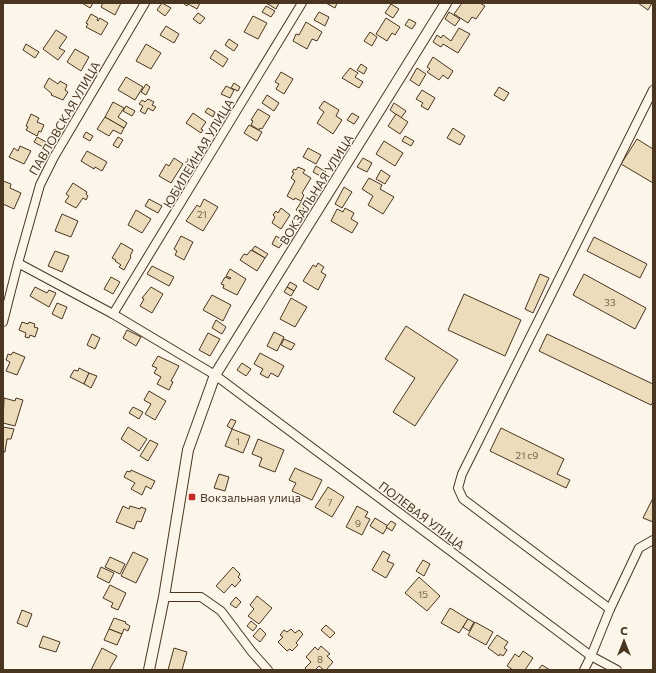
<svg xmlns="http://www.w3.org/2000/svg" width="656" height="673" font-family="Commissioner,sans-serif">
  <rect width="100%" height="100%" fill="#fbf6e9"/>
  <g fill="#ecdcbc" stroke="#4a3520">
    <path d="M82,3H93L90,8Z"/>
    <path d="M103,3H121L115,15L101,7Z"/>
    <path d="M162,3L171,8L165,16L157,10Z"/>
    <path d="M183,3H200L197,9L188,4L187,6Z"/>
    <path d="M266,3H279L276,9Z"/>
    <path d="M326,3H337L335,8Z"/>
    <path d="M462,3H480L485,6L476,19L472,17L468,23L454,14Z"/>
    <path d="M638,3H652L648,10Z"/>
    <path d="M391,4L399,9L393,18L385,13Z"/>
    <path d="M266,6L275,11L271,17L262,12Z"/>
    <path d="M319,12L329,17L325,26L314,20Z"/>
    <path d="M449,12L460,19L455,26L445,19Z"/>
    <path d="M198,13L205,18L200,24L193,19Z"/>
    <path d="M91,14L98,18L97,20L98,21L100,18L108,23L101,35L86,27L88,24L86,23Z"/>
    <path d="M253,16L267,23L258,39L244,32Z"/>
    <path d="M386,18L400,27L395,35L392,33L387,41L376,34Z"/>
    <path d="M409,19L416,23L412,29L405,25Z"/>
    <path d="M306,22L322,32L317,41L312,39L307,49L293,41L296,34L299,35Z"/>
    <path d="M166,26L179,34L174,43L160,35Z"/>
    <path d="M459,28L470,34L458,53L443,44L441,47L433,42L437,35L441,38L443,35L451,41Z"/>
    <path d="M56,30L67,37L59,48L65,51L58,60L43,49Z"/>
    <path d="M370,32L377,37L372,46L364,41Z"/>
    <path d="M229,39L238,45L234,51L225,45Z"/>
    <path d="M26,44L39,52L35,58L23,50Z"/>
    <path d="M146,44L161,53L151,69L136,61Z"/>
    <path d="M75,49L89,57L81,71L67,62Z"/>
    <path d="M215,50L228,59L223,67L210,58Z"/>
    <path d="M433,57L453,71L448,79L443,75L439,80L427,72L430,69L427,67Z"/>
    <path d="M361,64L367,68L364,74L357,70Z"/>
    <path d="M350,68L358,73L355,77L363,82L359,88L342,78Z"/>
    <path d="M417,68L426,74L419,86L410,80Z"/>
    <path d="M281,72L293,79L284,94L276,89L279,84L275,82Z"/>
    <path d="M126,77L143,87L135,100L118,90Z"/>
    <path d="M49,78L58,84L60,81L67,85L65,90L68,92L63,100L51,95L52,94L44,87Z"/>
    <path d="M234,83L240,87L238,91L231,88Z"/>
    <path d="M146,84L150,87L146,95L141,92Z"/>
    <path d="M226,86L234,90L230,98L221,94Z"/>
    <path d="M499,87L509,93L504,101L494,95Z"/>
    <path d="M422,90L435,98L428,110L421,106L423,103L416,99Z"/>
    <path d="M267,95L279,103L274,111L262,103Z"/>
    <path d="M148,99L154,102L152,105L156,107L153,111L148,108L145,114L140,111L143,106L139,104L142,100L145,102Z"/>
    <path d="M324,101L339,110L336,116L342,120L333,134L317,123L324,112L319,108Z"/>
    <path d="M113,102L124,108L118,117L127,123L124,128L105,117Z"/>
    <path d="M394,103L406,111L401,118L390,110Z"/>
    <path d="M126,106L135,111L132,116L123,111Z"/>
    <path d="M208,108L215,112L213,117L205,112Z"/>
    <path d="M258,109L270,116L262,129L260,128L259,130L251,125L253,121L251,120Z"/>
    <path d="M193,113L206,122L201,129L203,130L201,133L186,123Z"/>
    <path d="M352,113L359,117L354,124L347,120Z"/>
    <path d="M31,114L39,118L37,122L44,125L41,132L39,131L37,136L26,130L28,127L26,126Z"/>
    <path d="M396,114L408,122L400,134L388,126Z"/>
    <path d="M105,117L124,128L121,134L113,130L109,136L97,129Z"/>
    <path d="M249,125L262,132L257,141L244,133Z"/>
    <path d="M453,128L465,136L460,145L447,138Z"/>
    <path d="M86,132L93,136L90,141L83,137Z"/>
    <path d="M405,136L414,141L411,146L402,141Z"/>
    <path d="M37,137L46,142L43,147L34,142Z"/>
    <path d="M118,137L123,140L118,148L113,145Z"/>
    <path d="M637,139L653,149V183L621,164Z"/>
    <path d="M384,141L403,153L395,166L376,154Z"/>
    <path d="M20,146L31,151L24,164L9,157L14,148L18,151Z"/>
    <path d="M308,148L321,155L316,164L303,157Z"/>
    <path d="M87,151L107,162L102,171L95,167L94,169L81,161Z"/>
    <path d="M174,158L183,164L171,183L159,176L166,164L169,166Z"/>
    <path d="M363,158L372,163L367,172L357,167Z"/>
    <path d="M316,166L326,172L322,177L313,172Z"/>
    <path d="M298,167L305,170L303,173L311,178L302,193L304,195L301,201L295,198L294,200L287,196L295,181L291,178L294,173L292,172L294,169L296,170Z"/>
    <path d="M381,170L390,176L385,184L376,179Z"/>
    <path d="M369,178L382,185L380,189L394,197L383,214L368,205L373,196L362,189Z"/>
    <path d="M3,181L11,184L10,188L21,193L14,209L3,204Z"/>
    <path d="M73,183L87,192L86,194L88,196L86,200L83,198L76,208L65,202L69,196L66,194Z"/>
    <path d="M344,187L352,192L342,208L335,204Z"/>
    <path d="M149,199L162,206L158,213L145,206Z"/>
    <path d="M204,199L218,207L203,231L186,221L197,205L200,207Z"/>
    <path d="M301,202L306,204L301,213L296,210Z"/>
    <path d="M281,208L290,215L281,229L272,223L275,217L273,215L276,211L278,213Z"/>
    <path d="M345,208L354,213L351,219L358,223L352,233L331,221L337,209L343,212Z"/>
    <path d="M136,210L151,219L142,233L128,225Z"/>
    <path d="M62,214L78,221L71,237L55,231Z"/>
    <path d="M181,236L193,242L184,260L175,255L177,251L174,249Z"/>
    <path d="M276,236L284,241L279,248L272,244Z"/>
    <path d="M594,237L647,264L640,278L587,251Z"/>
    <path d="M121,243L133,250L130,256L131,257L124,270L119,267L121,265L115,261L116,260L112,258Z"/>
    <path d="M255,246L268,254L265,258L252,250Z"/>
    <path d="M251,250L265,258L257,271L240,260L244,254L247,255Z"/>
    <path d="M55,251L69,256L62,272L48,266Z"/>
    <path d="M318,263L324,267L321,272L326,275L318,290L303,281L313,265L316,267Z"/>
    <path d="M152,266L174,277L169,286L147,274Z"/>
    <path d="M230,269L246,279L237,295L223,288L224,285L221,284L225,277L230,279L231,278L226,276Z"/>
    <path d="M540,274L549,278L533,313L525,309Z"/>
    <path d="M584,274L646,308L635,329L573,295Z"/>
    <path d="M111,277L120,282L113,294L104,289Z"/>
    <path d="M290,282L297,286L294,291L287,287Z"/>
    <path d="M35,287L47,293L49,290L56,293L49,307L30,296Z"/>
    <path d="M151,287L163,294L152,313L140,306L144,299L142,298Z"/>
    <path d="M287,287L294,291L291,296L284,292Z"/>
    <path d="M464,294L521,320L505,356L448,330Z"/>
    <path d="M212,295L231,305L223,321L203,310Z"/>
    <path d="M291,298L307,307L295,327L280,319Z"/>
    <path d="M57,303L67,307L62,319L52,314Z"/>
    <path d="M216,320L226,327L222,334L212,328Z"/>
    <path d="M22,322L28,324L29,322L35,324L34,327L38,328L35,337L30,335L29,338L25,337L26,333L19,330Z"/>
    <path d="M406,326L458,360L415,426L393,412L415,378L385,359Z"/>
    <path d="M127,330L141,337L136,346L123,338Z"/>
    <path d="M274,332L284,337L277,351L267,346Z"/>
    <path d="M208,333L220,339L210,356L199,350Z"/>
    <path d="M92,334L100,338L95,349L87,345Z"/>
    <path d="M547,334L653,384V402L651,405L539,351Z"/>
    <path d="M284,339L295,344L291,350L281,345Z"/>
    <path d="M13,352L25,357L17,375L6,371L10,362L6,360L8,354L11,355Z"/>
    <path d="M260,353L284,366L278,377L271,373L268,378L260,374L263,369L254,364Z"/>
    <path d="M158,356L179,366L171,381L173,382L169,390L157,384L161,377L154,373L157,368L152,366Z"/>
    <path d="M242,363L251,369L246,376L237,370Z"/>
    <path d="M79,368L89,373L84,384L70,377L74,370L78,371Z"/>
    <path d="M89,373L97,376L91,388L84,384Z"/>
    <path d="M149,391L166,401L155,420L145,414L151,404L144,400Z"/>
    <path d="M4,398L15,401L16,398L23,400L15,426L3,423Z"/>
    <path d="M133,407L143,412L139,419L129,413Z"/>
    <path d="M231,419L236,421L232,429L227,426Z"/>
    <path d="M3,427L14,429L11,439H7L5,452H3Z"/>
    <path d="M128,427L147,439L139,451L121,439Z"/>
    <path d="M501,428L564,459L557,474L570,480L566,488L490,451Z"/>
    <path d="M232,429L250,436L243,453L225,446Z"/>
    <path d="M258,439L284,450L275,472L259,466L262,458L252,454Z"/>
    <path d="M150,440L158,444L148,461L140,456Z"/>
    <path d="M295,468L322,480L312,500L292,491L296,483L289,480Z"/>
    <path d="M131,470L155,481L151,489L146,486L142,495L131,489L135,483L124,477L127,471L130,472Z"/>
    <path d="M219,474L229,477L225,491L214,488Z"/>
    <path d="M328,487L344,497L332,517L315,507Z"/>
    <path d="M653,498V522L643,518Z"/>
    <path d="M123,506L129,509L130,506L140,509L141,507L146,509L141,522L137,521L134,529L116,522Z"/>
    <path d="M357,506L368,512L365,517L370,519L362,535L346,527Z"/>
    <path d="M375,518L388,526L383,534L370,526Z"/>
    <path d="M391,521L396,524L392,531L386,527Z"/>
    <path d="M383,551L390,555L387,561L394,564L386,578L372,570Z"/>
    <path d="M133,552L148,559L136,583L121,576Z"/>
    <path d="M110,557L125,564L120,574L105,567Z"/>
    <path d="M423,560L430,564L424,576L416,571Z"/>
    <path d="M101,567L114,573L109,583L97,577Z"/>
    <path d="M233,567L240,574L238,577L241,580L235,587L232,584L224,593L216,586Z"/>
    <path d="M419,577L440,596L427,611L405,593Z"/>
    <path d="M110,585L126,593L118,610L111,607L113,603L103,598Z"/>
    <path d="M257,596L272,608L259,624L248,616L254,609L250,605Z"/>
    <path d="M236,597L241,602L236,608L230,604Z"/>
    <path d="M450,608L468,619L459,633L441,623Z"/>
    <path d="M22,610L32,614L27,627L17,623Z"/>
    <path d="M114,618L126,622L125,623L130,626L128,631L124,629L122,634L109,629Z"/>
    <path d="M468,619L474,622L469,631L463,627Z"/>
    <path d="M251,621L257,626L253,631L247,626Z"/>
    <path d="M475,622L493,632L486,645L468,635Z"/>
    <path d="M326,625L335,633L330,638L321,630Z"/>
    <path d="M260,628L266,634L260,642L253,636Z"/>
    <path d="M109,629L122,634L117,645L104,640Z"/>
    <path d="M291,629L295,633L299,630L303,634L296,643L298,645L292,651L290,649L287,651L278,642L283,637L280,635L284,630L287,632Z"/>
    <path d="M497,635L508,642L504,648L507,650L503,656L500,654L499,656L488,648Z"/>
    <path d="M43,636L60,642L56,652L39,647Z"/>
    <path d="M321,646L330,654L327,656L333,662L326,670H324L319,666L315,670H307L305,668L311,662L306,657L315,647L318,650Z"/>
    <path d="M102,648L117,656L109,670H91Z"/>
    <path d="M174,648L187,652L182,670H168Z"/>
    <path d="M523,651L533,658L525,670H513L507,666L515,654L519,657Z"/>
    <path d="M542,665L550,670H538Z"/>
  </g>
  <g fill="none" stroke-linecap="round" stroke-linejoin="round">
    <g stroke="#4a3520" stroke-width="10">
      <g id="minor">
        <path d="M18,263L113,314L215,375L591,656L617,670"/>
        <path d="M113,314L302,3"/>
        <path d="M3,322L18,263L40,185L54,157L145,3"/>
        <path d="M164,597H201L221,611L252,652L268,670"/>
        <path d="M610,609L639,548L653,540"/>
        <path d="M584,670L591,656L610,609L463,499L458,488L462,474L653,90"/>
      </g>
    </g>
    <g stroke="#4a3520" stroke-width="12">
      <path id="tertiary" d="M149,670L164,597L188,450L215,375L446,3"/>
    </g>
    <use href="#minor" stroke="#fbf6e9" stroke-width="8"/>
    <use href="#tertiary" stroke="#fbf6e9" stroke-width="10"/>
  </g>
  <rect fill="#c62828" stroke="#fbf6e9" stroke-width="1.5" x="188" y="493" width="8" height="8" rx="2"/>
  <g text-anchor="middle" dominant-baseline="central" stroke-width="3" stroke-linejoin="round" paint-order="stroke">
    <g font-size="10" fill="#725f47">
      <text x="202" y="214">21</text>
      <text x="610" y="302">33</text>
      <text x="238" y="441">1</text>
      <text x="527" y="455">21 с9</text>
      <text x="330" y="502">7</text>
      <text x="358" y="523">9</text>
      <text x="423" y="594">15</text>
      <text x="320" y="659">8</text>
    </g>
    <g font-size="12" fill="#4a3520" stroke="#fbf6e9">
      <text transform="translate(64 118) rotate(-60)">ПАВЛОВСКАЯ УЛИЦА</text>
      <text transform="translate(198 153) rotate(-59)">ЮБИЛЕЙНАЯ УЛИЦА</text>
      <text transform="translate(316 189) rotate(-58)">ВОКЗАЛЬНАЯ УЛИЦА</text>
      <text transform="translate(422 515) rotate(37)">ПОЛЕВАЯ УЛИЦА</text>
    </g>
    <g font-size="12" fill="#4a3520" stroke="#fbf6e9" text-anchor="start">
      <text x="200" y="497">Вокзальная улица</text>
    </g>
  </g>
  <rect width="656" height="673" fill="none" stroke="#4a3520" stroke-width="8"/>
  <g transform="translate(624 641)" stroke="#fbf6e9" stroke-width="3" paint-order="stroke">
  <path d="M0-3L7 15L0 10L-7 15Z" fill="#4a3520"/>
  <text y="-6" font-size="11" font-weight="bold" text-anchor="middle" fill="#4a3520">С</text>
  </g>
</svg>
